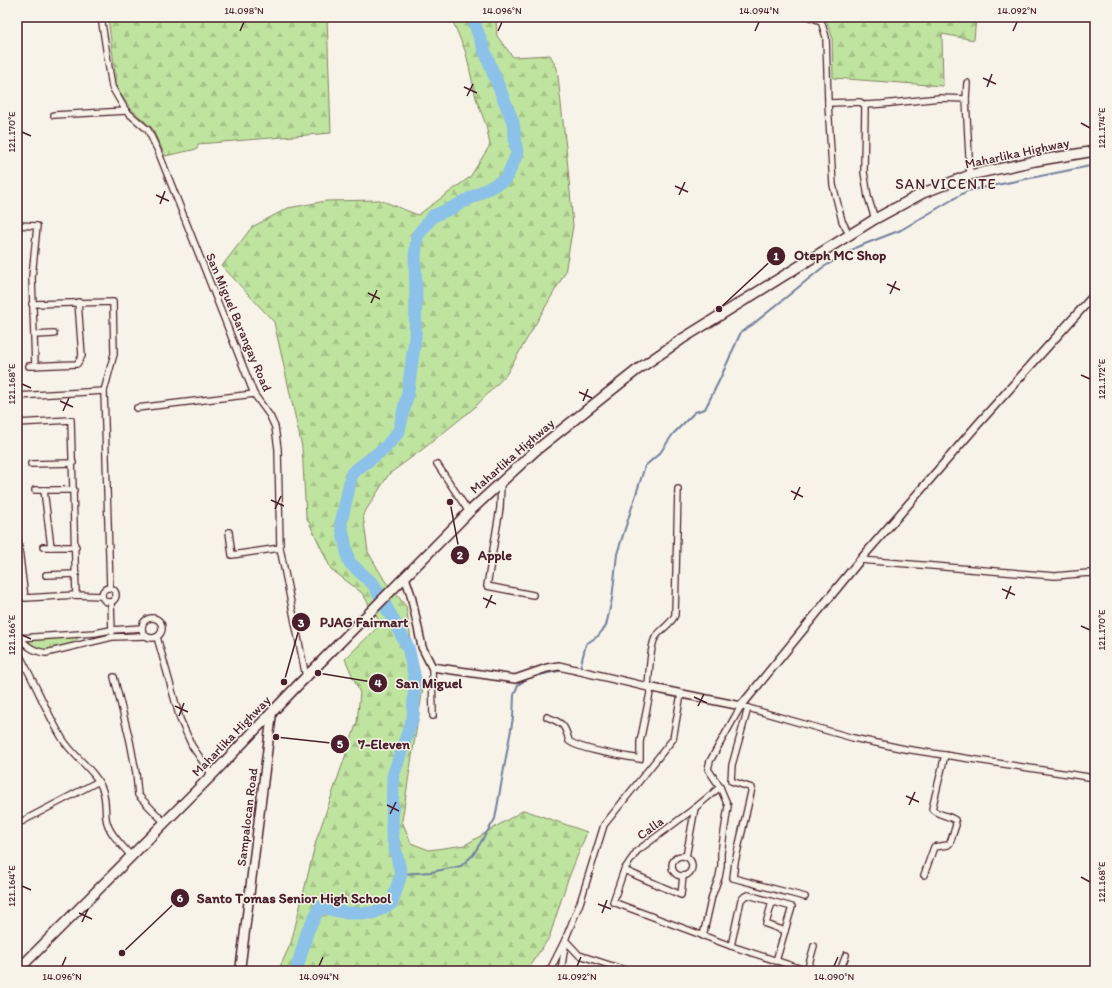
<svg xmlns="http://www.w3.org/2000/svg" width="1112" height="988" font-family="Itim,sans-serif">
  <defs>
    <pattern id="grass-tufts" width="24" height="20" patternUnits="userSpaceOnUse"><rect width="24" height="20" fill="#bfe49f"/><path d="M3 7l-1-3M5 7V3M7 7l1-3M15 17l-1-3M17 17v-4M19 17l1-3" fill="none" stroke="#a6c389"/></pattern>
    <pattern id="forest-firs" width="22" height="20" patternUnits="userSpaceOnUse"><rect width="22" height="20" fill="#bfe49f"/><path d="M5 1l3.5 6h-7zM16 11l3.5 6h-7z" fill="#a6c389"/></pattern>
  </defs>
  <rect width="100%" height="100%" fill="#f7f3e8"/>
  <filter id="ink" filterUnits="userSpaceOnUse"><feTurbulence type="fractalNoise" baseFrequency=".025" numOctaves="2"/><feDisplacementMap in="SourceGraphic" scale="8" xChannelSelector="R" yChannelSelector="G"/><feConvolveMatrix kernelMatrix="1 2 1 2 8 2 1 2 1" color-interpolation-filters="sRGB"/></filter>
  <g filter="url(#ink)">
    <path fill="url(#grass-tufts)" stroke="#848265" d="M77,637V644C60,648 42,657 28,641L30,638Z"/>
    <g fill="url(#forest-firs)" stroke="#848265">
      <path d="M108,17H327L331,133L198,144L197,149L165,156L152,128L131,109L117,89Z"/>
      <path d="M451,17H496L497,36L513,57L550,55L557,68L567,157L573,226L565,273L506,375L474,408L423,449L389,474L363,515L368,552L385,581L406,606L412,647L423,688L409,775L402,821L411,843L429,850L465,845L524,810L587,832L567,882L549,938L526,971H278L291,943L301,903L316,841L357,722L360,693L345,659L381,624L362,593L331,569L306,516L302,447L274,322L222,266L252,227L288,208L326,201L380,200L418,215L470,177L490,145L486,125L476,98L466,53Z"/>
      <path d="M825,17H976L974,40L942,34L943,86L833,78L832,36Z"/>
    </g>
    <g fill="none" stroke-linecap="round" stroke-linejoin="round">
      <g stroke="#72809e" stroke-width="2">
        <path d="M580,668L586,644L598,636L606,626L612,599L617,554L645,466L660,453L673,434L695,412L705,409L720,379L741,332L752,325L822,268L857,247L901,230L967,191L1095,165"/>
        <path d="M401,874L431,872L461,866L473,855L495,819L513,718L514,695L518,685L530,677L553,672L566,670"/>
      </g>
      <path stroke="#8cc1ea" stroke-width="13" d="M296,971L308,930L320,907L347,913H373L392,903L401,874L392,835L393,776L413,717L415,679L408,647L374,585L349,562L341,523L352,473L385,448L399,431L408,392L415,338L416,299L415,257L417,236L433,216L452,208L506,179L517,154L513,122L490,65L475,25L474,17"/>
      <g stroke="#4a1f2b" stroke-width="8">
        <g id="minor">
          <path d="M101,17L112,87L126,111L148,130L158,151L254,394L270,416L275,427L278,449L280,548L306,677"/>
          <path d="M810,17L821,21L826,37L828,103L833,185L842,221L850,236"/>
          <path d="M966,99L967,83"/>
          <path d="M828,103L860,102L865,105L882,104L940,98L966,99L970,175"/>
          <path d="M865,105L864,172L868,197L875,219"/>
          <path d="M54,115L126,111"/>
          <path d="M17,225L37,226L32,277L35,366"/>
          <path d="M32,304L113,302L114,354L104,391L110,588"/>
          <path d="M34,335L54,334"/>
          <path d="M29,366L77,364L82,356L78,302"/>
          <path d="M17,396L104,391"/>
          <path d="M137,408L254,394"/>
          <path d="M17,423L71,420L76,595"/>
          <path d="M31,464L73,463"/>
          <path d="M437,464L469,512"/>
          <path d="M501,483L500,508L487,586L533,595"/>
          <path d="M35,490H74"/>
          <path d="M44,490L51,547"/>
          <path d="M229,532L232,555L280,548"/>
          <path d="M17,533L25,598L76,595L102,596"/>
          <path d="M43,547H76"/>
          <path d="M860,560L1055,576L1089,573L1095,574"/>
          <path d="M46,575L76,574"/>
          <circle cx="109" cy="595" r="7"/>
          <path d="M111,602L112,632"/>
          <circle cx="152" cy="628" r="10"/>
          <path d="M17,635C27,646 32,651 46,653L112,637L145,636"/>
          <path d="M157,637L180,719L192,746L212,775"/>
          <path d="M19,638L95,633L111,630L142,628"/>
          <path d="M17,651C34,679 45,710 62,738C73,757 96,770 103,791C106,800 105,809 106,818C108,833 122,845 131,856"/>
          <path d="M432,667L433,716"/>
          <path d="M114,677L130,741L136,773L138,795L164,822"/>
          <path d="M648,687C649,676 650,647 655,638C660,629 671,625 675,615L678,489"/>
          <path d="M748,708L732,765L731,781L752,788L735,862L733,878L805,897"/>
          <path d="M547,717C563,723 565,725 569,741C580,750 624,756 640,759V742L651,688"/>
          <path d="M720,787L695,808L637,851L624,870L613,902L731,946L808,971"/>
          <path d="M17,824L97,782"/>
          <circle cx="682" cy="866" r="10"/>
          <path d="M686,857L695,808"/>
          <path d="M624,870L681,895L683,876"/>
          <path d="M924,875L934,847L948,845L950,843L956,825L955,820C948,815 937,815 932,809L945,755"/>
          <path d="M772,902L766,924L785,931"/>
          <path d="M703,936L712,896L719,877L721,866V853L728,806L720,787L708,769L710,761L741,706L853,738L905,749L1095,778"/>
          <path d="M731,946L741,900L745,896L748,895L792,907L776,961"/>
          <path d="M547,971L552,966L565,940"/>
          <path d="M561,971L565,946"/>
          <path d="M628,971L579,955L565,940L580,903L604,825L673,739L681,694"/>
          <path d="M807,971L814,946"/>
          <path d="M840,971L846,955"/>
        </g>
      </g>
      <g stroke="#4a1f2b" stroke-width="10">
        <path id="tertiary" d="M405,577L411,595L422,647L432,667L515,679L547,668L559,666L648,687L741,706L860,560L978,424L1095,294"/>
      </g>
      <g stroke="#4a1f2b" stroke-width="11">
        <path id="secondary" d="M240,971L272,713"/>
      </g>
      <g stroke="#4a1f2b" stroke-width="12">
        <path id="trunk" d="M17,971L212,775L299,684L469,512L535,451L637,370L682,339L875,219L923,193L970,175L1035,161L1095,151"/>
      </g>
      <use href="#minor" stroke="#f7f3e8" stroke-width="5.5"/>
      <use href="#tertiary" stroke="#f7f3e8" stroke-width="7"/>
      <use href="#secondary" stroke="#f7f3e8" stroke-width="8"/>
      <use href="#trunk" stroke="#f7f3e8" stroke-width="9"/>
    </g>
  </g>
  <path fill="none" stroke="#4a1f2b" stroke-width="1.5" d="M240,31L244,22M498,31L502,22M755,31L759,22M1013,31L1017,22M983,78L996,84M464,87L477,93M987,87L992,74M467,96L473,84M1081,123L1090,128M22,132L31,136M675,186L688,192M156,195L169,201M679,195L685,182M160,204L165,191M887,284L900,290M368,293L380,299M890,294L896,281M371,303L377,290M1081,375L1090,379M22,384L31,388M579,392L592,398M60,401L73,407M583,401L588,389M63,411L69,398M791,491L803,497M271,500L284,506M794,500L800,487M275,509L281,496M1002,589L1015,595M483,598L496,604M1006,599L1011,586M486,608L492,595M1081,626L1090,630M22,635L31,639M694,697L707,703M175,706L188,712M698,706L704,694M179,716L184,703M906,796L919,802M387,805L399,811M909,805L915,792M390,814L396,802M1081,877L1090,882M22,886L31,890M598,904L611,909M79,913L92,919M602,913L607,900M82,922L88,909M62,966L66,957M319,966L323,957M577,966L581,957M834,966L838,957"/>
  <g text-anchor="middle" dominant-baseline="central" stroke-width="3" stroke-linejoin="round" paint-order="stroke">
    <g font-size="13" fill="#4a1f2b" stroke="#f7f3e8">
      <text transform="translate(1017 153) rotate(-12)">Maharlika Highway</text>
      <text transform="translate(239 322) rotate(67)">San Miguel Barangay Road</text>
      <text transform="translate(512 456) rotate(-41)">Maharlika Highway</text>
      <text transform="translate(231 736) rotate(-46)">Maharlika Highway</text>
      <text transform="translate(247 817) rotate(-83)">Sampalocan Road</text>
      <text transform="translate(650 828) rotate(-36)">Calla</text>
    </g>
    <g font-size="15" letter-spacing="1" fill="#4a1f2b" stroke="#f7f3e8">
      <text x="946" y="184">SAN VICENTE</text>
    </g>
  </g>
  <path fill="none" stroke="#4a1f2b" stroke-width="1.5" d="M719 309L776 256M450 502L460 555M284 682L301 622M318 673L378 683M276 737L340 744M122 953L180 898"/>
  <g fill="#4a1f2b" stroke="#f7f3e8" stroke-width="1.5">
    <circle cx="719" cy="309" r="4"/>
    <circle cx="450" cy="502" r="4"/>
    <circle cx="284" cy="682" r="4"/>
    <circle cx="318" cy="673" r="4"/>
    <circle cx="276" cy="737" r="4"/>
    <circle cx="122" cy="953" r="4"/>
    <circle cx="776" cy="256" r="10"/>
    <circle cx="460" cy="555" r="10"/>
    <circle cx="301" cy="622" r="10"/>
    <circle cx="378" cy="683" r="10"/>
    <circle cx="340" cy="744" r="10"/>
    <circle cx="180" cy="898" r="10"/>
  </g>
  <g font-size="12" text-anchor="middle" font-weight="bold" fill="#fff">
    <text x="776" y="260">1</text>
    <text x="460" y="559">2</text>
    <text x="301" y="627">3</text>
    <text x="378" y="687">4</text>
    <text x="340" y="748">5</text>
    <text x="180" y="902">6</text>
  </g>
  <g font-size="14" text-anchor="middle" font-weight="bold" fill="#4a1f2b" stroke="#f7f3e8" stroke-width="3" stroke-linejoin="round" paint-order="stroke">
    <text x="840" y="260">Oteph MC Shop</text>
    <text x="495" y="560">Apple</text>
    <text x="364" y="627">PJAG Fairmart</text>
    <text x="429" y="688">San Miguel</text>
    <text x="384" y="749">7-Eleven</text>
    <text x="294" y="903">Santo Tomas Senior High School</text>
  </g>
  <rect width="1112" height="988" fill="none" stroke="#f7f3e8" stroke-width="44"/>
  <rect x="22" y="22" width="1068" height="944" fill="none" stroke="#4a1f2b" stroke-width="1.5"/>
  <g font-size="10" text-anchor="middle" fill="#4a1f2b">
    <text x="244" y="14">14.098°N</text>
    <text x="502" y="14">14.096°N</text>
    <text x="759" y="14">14.094°N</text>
    <text x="1017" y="14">14.092°N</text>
    <text transform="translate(1101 128) rotate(-90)" y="4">121.174°E</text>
    <text transform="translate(11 132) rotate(-90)" y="4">121.170°E</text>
    <text transform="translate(1101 379) rotate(-90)" y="4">121.172°E</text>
    <text transform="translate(11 384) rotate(-90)" y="4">121.168°E</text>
    <text transform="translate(1101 630) rotate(-90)" y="4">121.170°E</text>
    <text transform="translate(11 635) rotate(-90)" y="4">121.166°E</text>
    <text transform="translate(1101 882) rotate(-90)" y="4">121.168°E</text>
    <text transform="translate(11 886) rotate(-90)" y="4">121.164°E</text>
    <text x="62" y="980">14.096°N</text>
    <text x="319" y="980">14.094°N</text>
    <text x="577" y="980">14.092°N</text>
    <text x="834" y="980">14.090°N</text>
  </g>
</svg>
